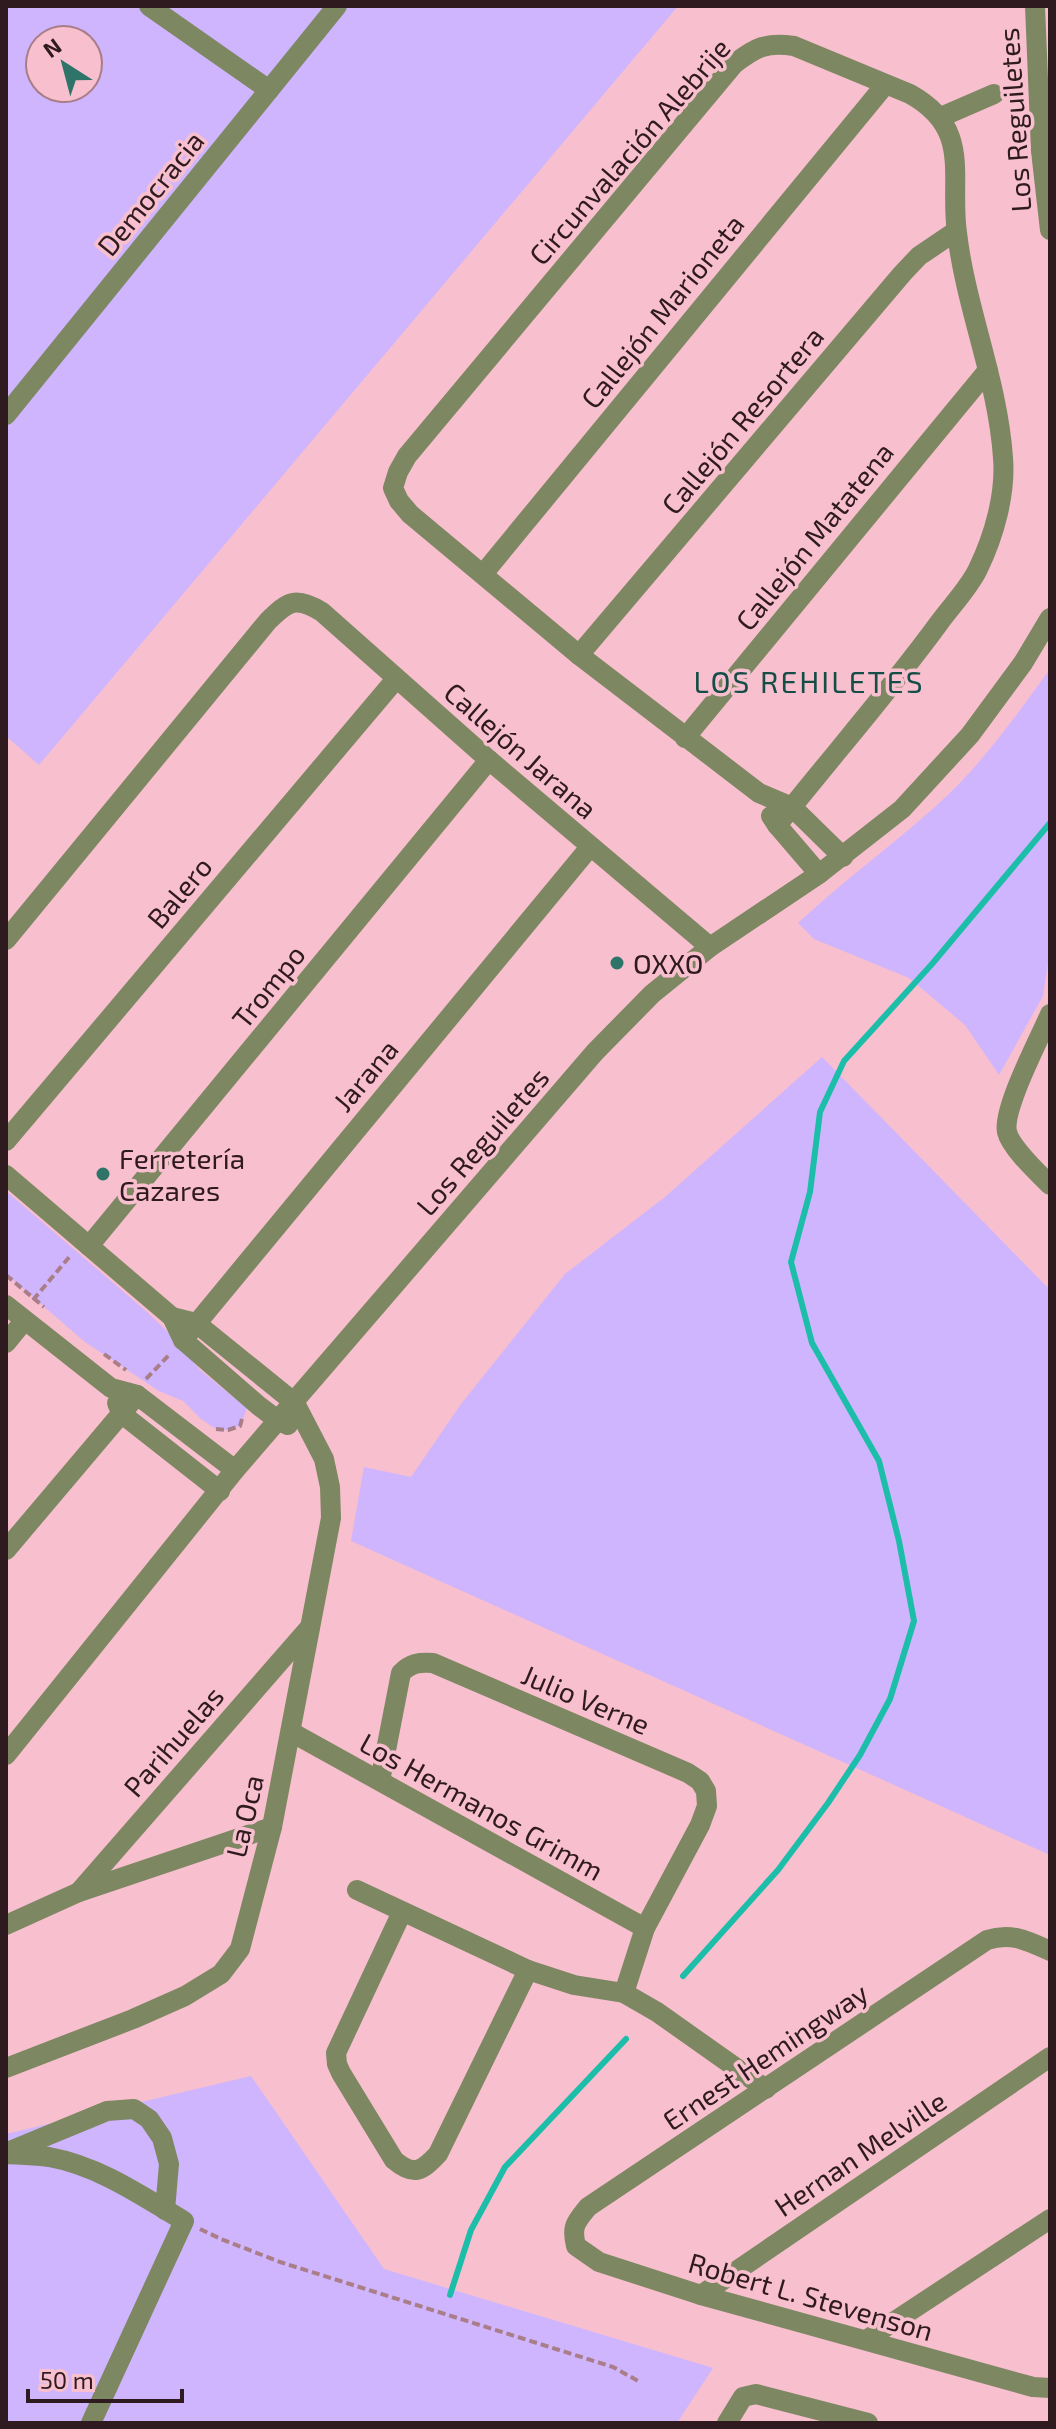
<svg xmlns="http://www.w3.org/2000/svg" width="1056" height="2429" font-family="'Exo 2',sans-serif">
  <rect width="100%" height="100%" fill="#f8bfce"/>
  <g fill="#cfb5fd" fill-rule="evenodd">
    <path d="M6,6H678L39,765L6,736ZM40,40H88V88H40Z"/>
    <path d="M1050,669V950L1043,996L999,1075L965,1025L909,978L814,939L798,923C842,882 890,847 935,807C980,767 1015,717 1050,669Z"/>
    <path d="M822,1057L1050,1290V1855L351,1541L364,1467L411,1477L461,1404L565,1274L665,1197Z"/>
    <path d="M6,1191L147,1312L174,1338L200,1370L247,1408L240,1426L228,1430L216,1429L201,1419L183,1401L159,1391L85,1342L6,1274Z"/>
    <path d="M251,2076L384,2269L713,2368L677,2423H6V2134Z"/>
  </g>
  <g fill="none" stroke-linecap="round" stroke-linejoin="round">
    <g stroke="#1cbea9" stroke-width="6">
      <path d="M683,1976L778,1870L828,1803L860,1755L890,1699L914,1621L899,1541L879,1461L812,1343L791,1262L810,1192L820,1112L844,1061L932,964L1050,823"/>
      <path d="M450,2295L471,2230L505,2167L626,2039"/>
    </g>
    <g stroke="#a97e89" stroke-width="4" stroke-dasharray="8 4" stroke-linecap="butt">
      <path d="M6,1275L44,1307"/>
      <path d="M33,1300L71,1255"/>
      <path d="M104,1354L126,1370"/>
      <path d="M146,1379L170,1354"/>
      <path d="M216,1429L228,1430L240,1426L242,1419"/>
      <path d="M200,2229L221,2239L280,2262L613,2367L640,2382"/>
    </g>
    <g stroke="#7d8862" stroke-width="20">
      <path d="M149,6L269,90"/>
      <path d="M1035,6L1041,151L1050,230"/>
      <path d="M941,117L994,94"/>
      <path d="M6,415L337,6"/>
      <path d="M483,574L885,85"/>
      <path d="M579,655L902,274L919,256L956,231"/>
      <path d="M685,738L988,370"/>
      <path d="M771,816L777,825L819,874"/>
      <path d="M777,825L792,807C841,746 893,686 939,623C952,605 969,588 978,569C994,536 1006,494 1003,458C998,381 966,309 957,233C949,176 973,129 910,94L794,46C766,42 756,47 734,64L407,456L398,472L393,488L399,501L410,514L579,655L759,793L792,807L843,857"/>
      <path d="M6,940L268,621C288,601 296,596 322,612L489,760L710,947"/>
      <path d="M1050,1014C1040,1038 1002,1109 1007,1132C1011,1148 1038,1173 1050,1185"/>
      <path d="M6,1141L396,679"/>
      <path d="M6,1175L172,1317L183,1340L259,1406L279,1421L288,1425"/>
      <path d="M89,1246L489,760"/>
      <path d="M6,1305L111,1388L137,1395L235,1470"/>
      <path d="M183,1340L590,847"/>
      <path d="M6,1343L24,1321"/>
      <path d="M117,1403L122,1414L220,1491"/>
      <path d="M6,1550L137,1395"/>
      <path d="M291,1732L645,1928"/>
      <path d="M6,1755L235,1470L595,1052L652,994L710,947L819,874L902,809L970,735L1023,663L1050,618"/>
      <path d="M380,1781L401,1673C411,1663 419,1662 433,1663L688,1773L700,1781L706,1791L707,1806L700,1825L645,1928L624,1993L657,2012L766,2089"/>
      <path d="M357,1890L528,1970L574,1985L624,1993"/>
      <path d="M79,1892L310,1627"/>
      <path d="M402,1912L336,2053L337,2064L341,2073L394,2160C414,2177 422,2171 438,2154L528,1970"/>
      <path d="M6,1925L79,1892L272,1827"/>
      <path d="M1050,1951C1028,1941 1011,1932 987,1940L588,2207C576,2222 571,2226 576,2246L599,2262L701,2295L1033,2387L1050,2388"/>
      <path d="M6,2068L133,2019L185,1996L221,1974L240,1949L272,1827L331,1518L330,1487L324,1459L295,1403L196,1323L172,1317"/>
      <path d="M10,2151L107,2111L134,2109L149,2119L162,2138L169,2164L165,2210"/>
      <path d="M6,2154C20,2155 35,2155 49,2157C99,2166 142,2196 184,2221L91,2423"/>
      <path d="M701,2295L1050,2057"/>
      <path d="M866,2340L1050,2219"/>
      <path d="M727,2423L743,2397L756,2394L868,2423"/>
    </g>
  </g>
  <g fill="#2f7469" stroke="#f8bfce" stroke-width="3">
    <circle cx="617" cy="963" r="8"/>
    <circle cx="103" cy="1174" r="8"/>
  </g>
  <g text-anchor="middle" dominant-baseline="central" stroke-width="7" stroke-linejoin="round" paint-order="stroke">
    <g font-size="28" fill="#2f1a20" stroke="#f8bfce">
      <text transform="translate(1014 120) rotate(-94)">Los Reguiletes</text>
      <text transform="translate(629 151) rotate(-49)">Circunvalación Alebrije</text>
      <text transform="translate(150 193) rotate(-51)">Democracia</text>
      <text transform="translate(662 311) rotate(-51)">Callejón Marioneta</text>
      <text transform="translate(742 420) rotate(-50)">Callejón Resortera</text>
      <text transform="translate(814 536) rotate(-51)">Callejón Matatena</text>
      <text transform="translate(521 750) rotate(41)">Callejón Jarana</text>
      <text transform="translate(179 892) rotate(-50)">Balero</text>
      <text transform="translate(268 986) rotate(-51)">Trompo</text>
      <text transform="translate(365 1075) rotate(-50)">Jarana</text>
      <text transform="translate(482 1141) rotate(-49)">Los Reguiletes</text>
      <text transform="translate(586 1699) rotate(23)">Julio Verne</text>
      <text transform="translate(173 1741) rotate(-49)">Parihuelas</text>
      <text transform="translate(482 1806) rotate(29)">Los Hermanos Grimm</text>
      <text transform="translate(244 1816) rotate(-77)">La Oca</text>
      <text transform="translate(765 2056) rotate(-34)">Ernest Hemingway</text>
      <text transform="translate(860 2153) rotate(-34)">Hernan Melville</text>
      <text transform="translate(811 2296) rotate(16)">Robert L. Stevenson</text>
    </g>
    <g font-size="28" fill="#2f1a20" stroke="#f8bfce" text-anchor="start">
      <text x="633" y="963">OXXO</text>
      <text x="119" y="1158">Ferretería<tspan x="119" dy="32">Cazares</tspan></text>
    </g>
    <g font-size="30" letter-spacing="2" fill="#154e46" stroke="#f8bfce">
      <text x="809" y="681">LOS REHILETES</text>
    </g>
  </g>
  <rect width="1056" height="2429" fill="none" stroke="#2f1a20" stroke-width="16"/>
  <g transform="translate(64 64) rotate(324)"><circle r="38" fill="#f8bfce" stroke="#a87d88" stroke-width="2"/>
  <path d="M0-6L14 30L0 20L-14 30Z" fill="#2f7469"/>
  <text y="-12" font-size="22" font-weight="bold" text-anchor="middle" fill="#2f1a20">N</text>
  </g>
  <path d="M28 2389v12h154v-12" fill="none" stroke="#2f1a20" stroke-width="4"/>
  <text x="40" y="2389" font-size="24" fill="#2f1a20" stroke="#f8bfce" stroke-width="6" paint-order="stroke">50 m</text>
</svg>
